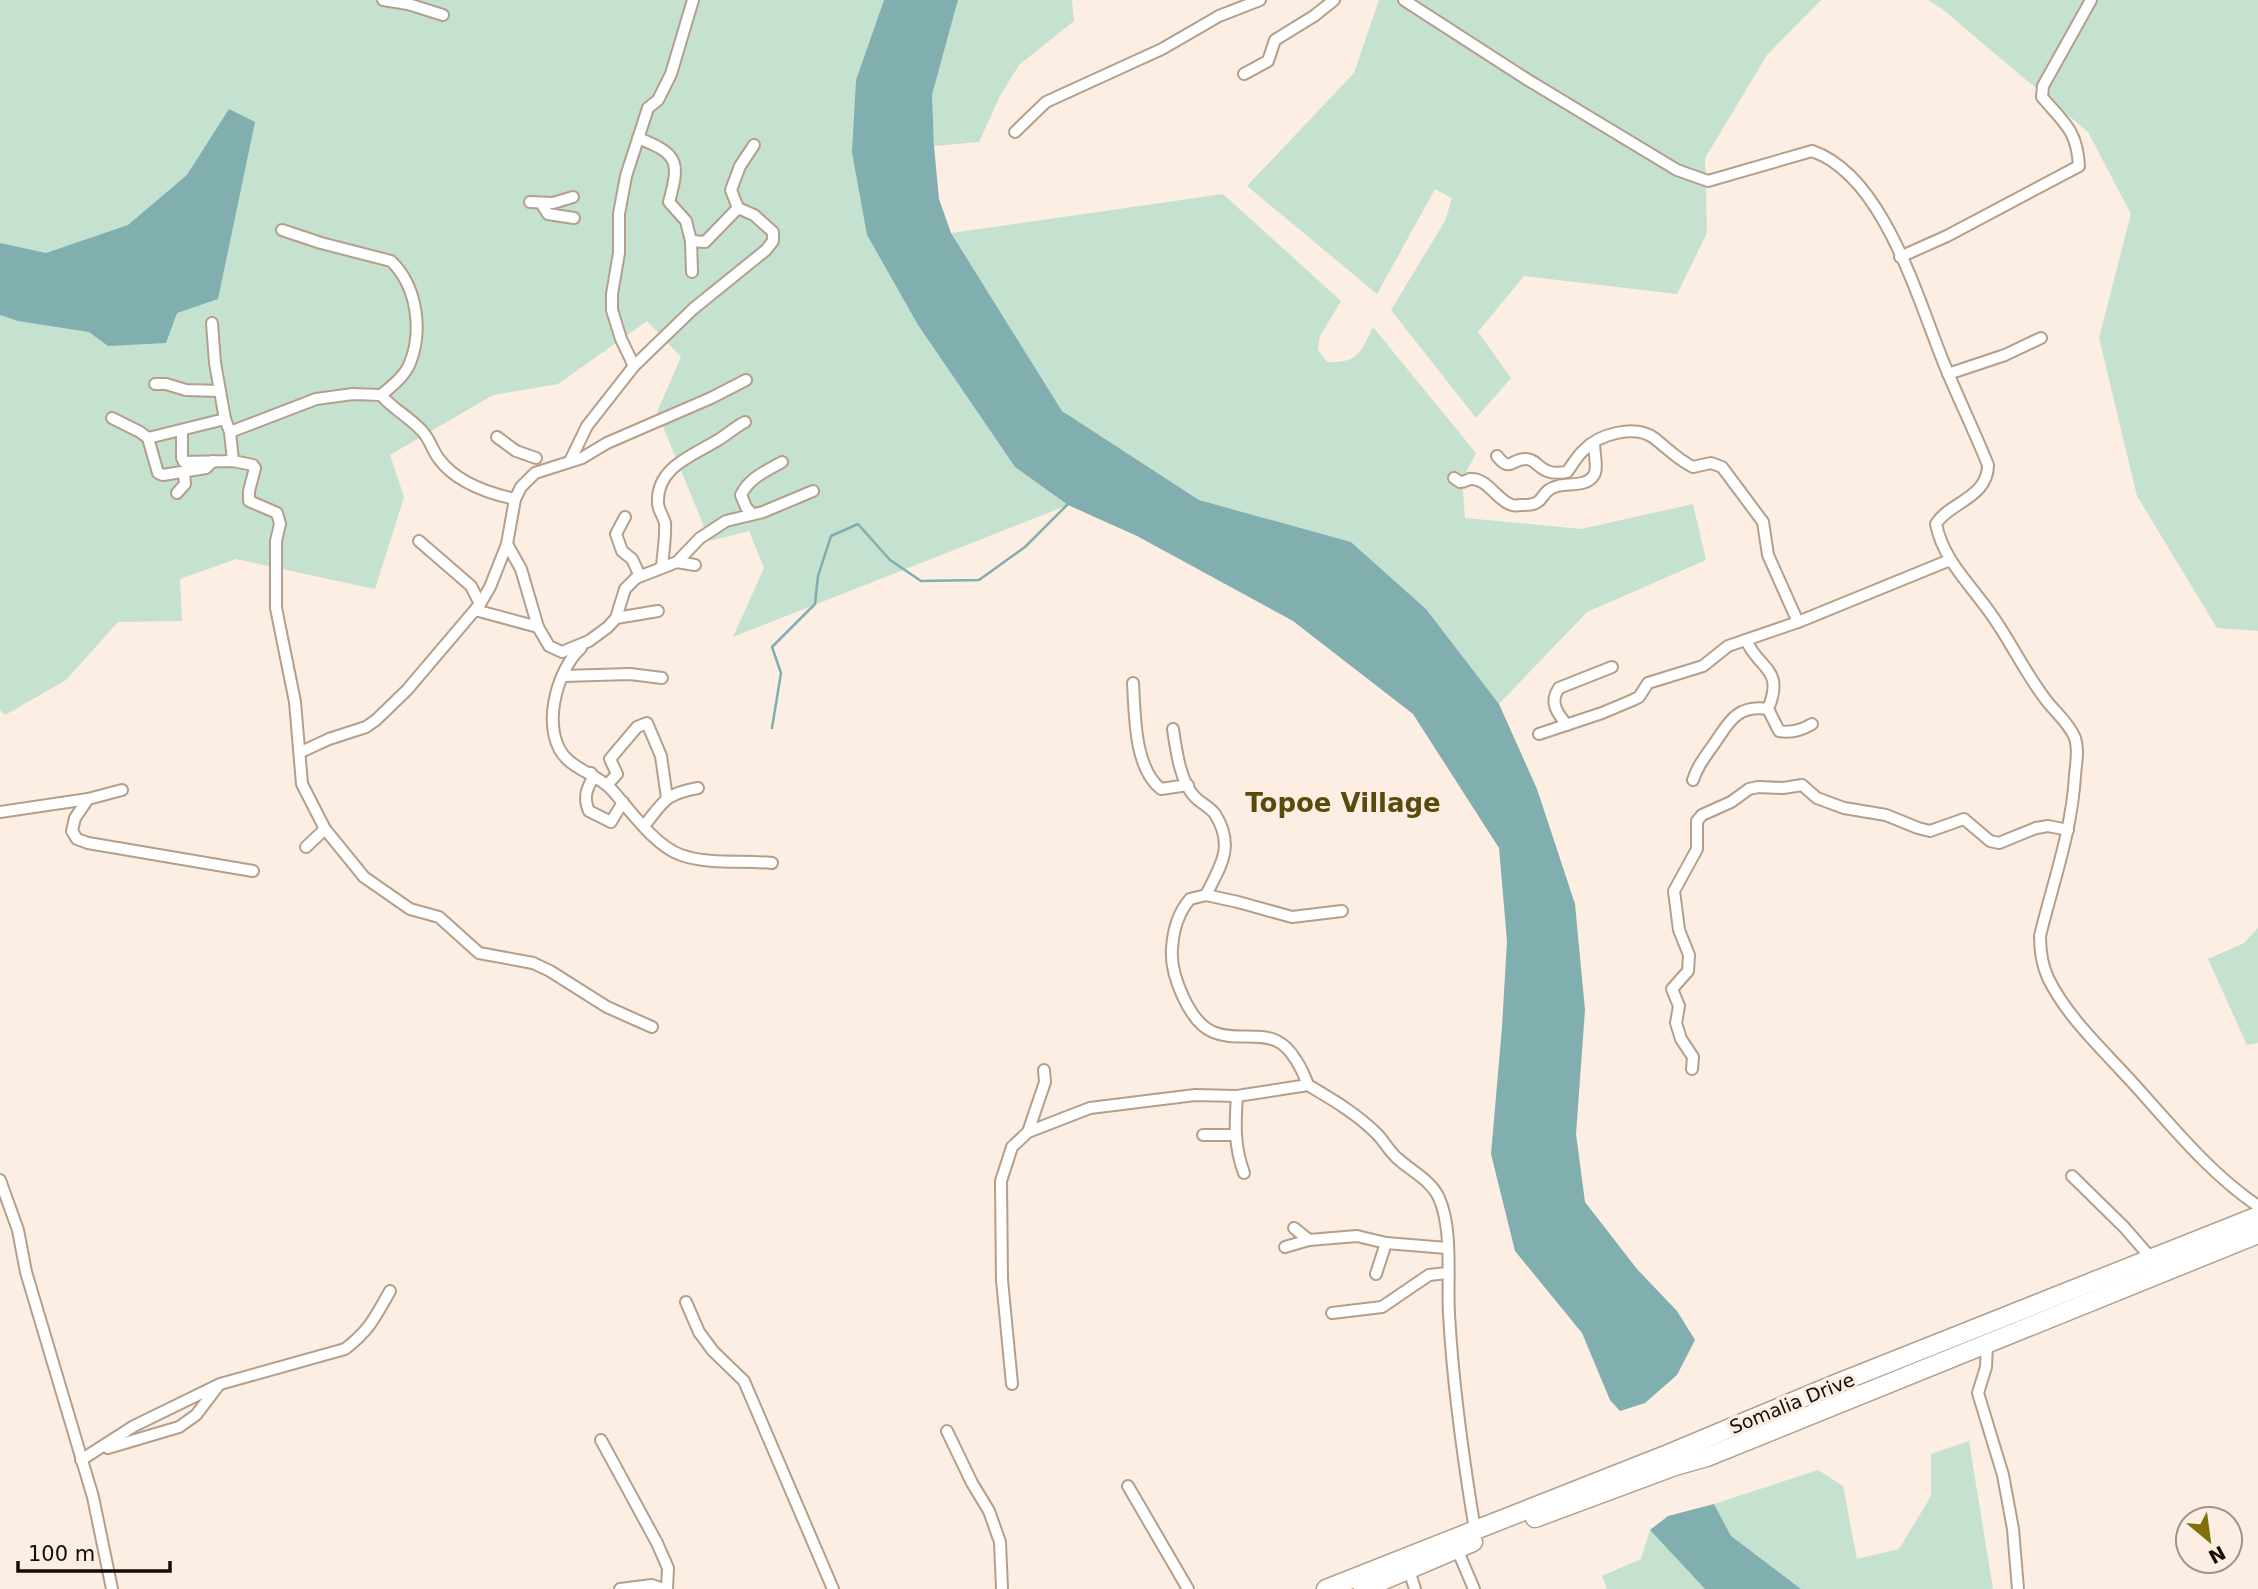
<svg xmlns="http://www.w3.org/2000/svg" width="2258" height="1589" font-family="'DejaVu Sans',sans-serif">
  <rect width="100%" height="100%" fill="#fceee2"/>
  <g fill="#c5e1d0">
    <path d="M0,0H884L856,80L867,235L918,325L1015,467L1068,505L733,637L764,568L749,531L710,541L657,412L681,357L647,321L558,384L493,395L390,455L404,497L375,589L236,559L180,579L182,621L118,622L66,680L5,715L0,710Z"/>
    <path d="M958,0H1072L1074,21L1019,65L1000,96L979,142L934,146L932,95Z"/>
    <path d="M1379,0H1821L1767,55L1705,158L1707,233L1677,294L1524,276L1478,332L1511,378L1476,418L1391,310L1445,221L1452,198L1435,189L1377,294L1247,186L1354,73Z"/>
    <path d="M1928,0H2258V631L2217,628L2137,496L2099,338L2131,214L2088,132L1941,8Z"/>
    <path d="M1223,194L1341,301L1320,336L1318,350L1327,362C1359,363 1360,353 1373,327L1476,453L1462,480L1465,518L1581,529L1693,504L1706,560L1587,612L1499,704L1426,609L1351,542L1199,500L1062,411L951,233Z"/>
    <path d="M2258,928V1043L2247,1045L2208,959L2244,943Z"/>
    <path d="M1969,1441L1993,1589H1801L1731,1536L1714,1504L1818,1470L1843,1486L1857,1559L1899,1549L1931,1496V1454Z"/>
    <path d="M1650,1530L1705,1589H1607L1602,1576L1641,1559Z"/>
  </g>
  <g fill="#81aeaf">
    <path d="M884,0H958L932,95L934,146L939,199L951,233L1062,411L1199,500L1351,542L1426,609L1499,704L1537,789L1575,904L1585,1010L1576,1134L1585,1202L1637,1269L1677,1311L1695,1340L1677,1375L1645,1403L1620,1411L1610,1400L1582,1333L1515,1251L1491,1154L1502,1027L1507,941L1499,848L1413,714L1293,621L1137,536L1068,505L1015,467L918,325L867,235L852,152L856,80Z"/>
    <path d="M229,109L255,122L218,299L177,313L166,343L108,346L89,332L18,321L0,315V243L46,253L128,225L187,175Z"/>
    <path d="M1714,1504L1731,1536L1801,1589H1705L1650,1530L1668,1516Z"/>
  </g>
  <g fill="none" stroke-linecap="round" stroke-linejoin="round">
    <path stroke="#81aeaf" stroke-width="2.5" d="M772,728L781,673L772,647L815,604L818,576L831,536L858,524L890,560L921,581L979,580L1025,547L1070,502"/>
    <g stroke="#b49f8c" stroke-width="14">
      <g id="street">
        <path d="M383,0L408,4L443,15"/>
        <path d="M1404,0L1528,80L1677,170L1708,181L1812,151C1883,175 1917,297 1943,361C1957,396 1974,430 1988,465C1988,498 1948,503 1936,524C1943,560 1971,585 1991,614C2011,642 2025,673 2046,700C2055,712 2069,723 2075,738C2079,750 2076,763 2075,775C2072,831 2053,882 2040,936C2040,951 2042,965 2048,978C2067,1017 2103,1050 2132,1082C2171,1125 2209,1173 2258,1206"/>
        <path d="M1244,74L1268,61L1275,40L1314,16L1334,0"/>
        <path d="M1015,132L1046,102L1162,49L1219,16L1260,0"/>
        <path d="M638,138C679,154 680,162 669,202L686,221L691,241"/>
        <path d="M530,202L553,203L573,197"/>
        <path d="M541,203L548,214L574,218"/>
        <path d="M738,208L731,190L740,166L754,145"/>
        <path d="M282,230L321,243L391,261C417,286 423,330 410,363C405,376 391,387 381,395"/>
        <path d="M1900,257L1947,236L2079,166C2077,130 2064,123 2042,97L2043,86L2091,0"/>
        <path d="M212,323L215,363L225,419L230,432L233,461"/>
        <path d="M634,366L693,309L766,250L773,241V232L754,215L738,208L705,242L691,241L692,272"/>
        <path d="M1948,374L2005,355L2041,338"/>
        <path d="M746,380L711,398L607,443L582,458L535,473L521,487L515,499L507,544L521,569L538,627L549,646L562,652L589,641L608,627L616,618L625,589L636,578L677,562L700,538L726,521L763,512L813,491"/>
        <path d="M155,384H166L186,390L220,391"/>
        <path d="M112,418L140,432L148,438L158,473L163,475L206,468L213,461"/>
        <path d="M182,431V458L184,462L233,461L253,465L255,468L249,491V501L277,513L280,524L276,541V608L295,702L302,784L325,829L364,877L410,909L439,917L479,953L533,963L550,971L607,1007L652,1027"/>
        <path d="M230,432L316,399L353,394L381,395C394,410 411,418 422,431C430,439 432,450 439,459C456,482 487,493 515,499"/>
        <path d="M497,437L516,451L536,458"/>
        <path d="M148,438L225,419"/>
        <path d="M1497,456C1511,473 1510,459 1526,459C1539,459 1539,477 1567,472C1573,464 1577,456 1584,450C1599,434 1635,424 1654,438C1667,448 1678,460 1693,467L1711,463L1722,467L1763,522L1768,555L1798,622"/>
        <path d="M570,461L587,426L634,366L621,339L612,310V294L619,253V214L626,176L648,108L658,100L671,74L693,0"/>
        <path d="M1454,478L1460,482C1464,482 1467,480 1470,479C1487,477 1497,501 1512,505C1516,506 1518,505 1522,505C1548,506 1537,491 1558,486C1569,483 1587,487 1594,475C1598,469 1594,451 1594,443"/>
        <path d="M177,493L185,484L184,473"/>
        <path d="M752,514L746,507L741,495C749,478 766,471 782,462"/>
        <path d="M625,517L616,534L622,551L632,559L640,576"/>
        <path d="M419,541L471,586L480,604"/>
        <path d="M677,562L695,565"/>
        <path d="M662,567C663,553 666,537 665,523C663,515 658,510 658,503C656,467 694,455 718,440C728,434 735,427 745,422"/>
        <path d="M475,610L538,627"/>
        <path d="M616,618L658,611"/>
        <path d="M1746,640C1759,670 1785,668 1768,709L1779,731C1790,733 1802,730 1812,724"/>
        <path d="M581,648C556,670 539,734 568,760C581,772 599,776 612,790C630,810 655,846 681,855C710,865 742,860 772,863"/>
        <path d="M563,676L630,674L662,678"/>
        <path d="M1133,683C1135,715 1134,768 1161,789L1188,785"/>
        <path d="M1567,725C1557,713 1549,702 1559,688L1612,667"/>
        <path d="M1173,729C1176,749 1180,781 1194,796C1200,803 1209,806 1215,814C1235,846 1221,865 1206,895"/>
        <path d="M1539,734L1602,713L1633,700L1639,697L1648,683L1703,666L1728,646L1798,622L1950,560"/>
        <path d="M301,752L329,739L366,727L376,720L407,690L480,604L490,587L507,544"/>
        <path d="M591,773L592,780C585,791 584,800 589,811L611,822L623,802"/>
        <path d="M1693,780C1697,768 1702,761 1709,751C1727,728 1732,704 1768,709"/>
        <path d="M607,785L617,774L610,759L637,727L647,723L661,756L667,798"/>
        <path d="M88,799L75,818L72,831L77,839L88,843L253,871"/>
        <path d="M0,812L88,799L122,790"/>
        <path d="M644,826C664,801 665,794 698,788"/>
        <path d="M306,847L325,829"/>
        <path d="M1342,911L1292,917L1238,902L1206,895L1190,899C1178,913 1173,930 1172,949C1170,974 1189,1022 1213,1032C1234,1041 1258,1032 1277,1041C1292,1048 1303,1071 1308,1085C1333,1100 1356,1113 1377,1134C1384,1141 1389,1151 1397,1158C1411,1171 1431,1180 1439,1198C1453,1229 1447,1280 1449,1314C1453,1387 1463,1458 1475,1530"/>
        <path d="M1692,1069L1693,1057L1681,1039L1676,1023L1679,1006L1672,989L1688,971L1689,955L1679,930L1674,891L1697,849V821L1702,815L1731,802L1749,789L1758,787L1783,788L1802,785L1817,798L1844,808L1886,815L1918,828L1930,831L1964,819L1990,841L1999,843L2036,828L2048,826L2068,830"/>
        <path d="M1237,1096C1235,1124 1234,1146 1244,1173"/>
        <path d="M1028,1132L1045,1082L1044,1070"/>
        <path d="M1203,1135H1234"/>
        <path d="M2072,1176L2124,1227L2151,1258"/>
        <path d="M0,1180L18,1230L26,1272L93,1497L112,1589"/>
        <path d="M1294,1228L1309,1240L1357,1236L1386,1243L1447,1248"/>
        <path d="M1285,1247L1309,1240"/>
        <path d="M1376,1274L1386,1243"/>
        <path d="M686,1302L699,1332L713,1351L744,1381L833,1589"/>
        <path d="M1332,1313L1382,1307L1429,1275L1447,1273"/>
        <path d="M1987,1343L1986,1367L1978,1393L2003,1475L2013,1529L2018,1589"/>
        <path d="M1012,1384L1002,1280L1001,1181L1012,1147L1028,1132L1090,1108L1195,1095L1237,1096L1308,1085"/>
        <path d="M947,1431L972,1483L989,1511L1000,1542L1002,1589"/>
        <path d="M601,1440L657,1543L668,1568L667,1589"/>
        <path d="M108,1448L179,1427L196,1415L218,1386"/>
        <path d="M81,1460L134,1426L220,1384L345,1349C370,1330 375,1317 390,1291"/>
        <path d="M1128,1486L1188,1589"/>
        <path d="M1457,1549L1474,1589"/>
        <path d="M1409,1570L1415,1589"/>
        <path d="M620,1589L652,1585L663,1589"/>
      </g>
    </g>
    <g stroke="#b49f8c" stroke-width="21">
      <g id="primary">
        <path d="M1535,1518L1675,1466L1707,1457L2258,1234"/>
        <path d="M1326,1589L1668,1454L1833,1385L2258,1216"/>
        <path d="M1363,1589L1473,1542"/>
      </g>
    </g>
    <use href="#street" stroke="#fff" stroke-width="10"/>
    <use href="#primary" stroke="#fff" stroke-width="18"/>
  </g>
  <g text-anchor="middle" dominant-baseline="central" stroke-width="7" stroke-linejoin="round" paint-order="stroke">
    <g font-size="19" fill="#140d06" stroke="#fceee2">
      <text transform="translate(1792 1403) rotate(-22)">Somalia Drive</text>
    </g>
    <g font-size="26" font-weight="bold" fill="#584c0c" stroke="#fceee2">
      <text x="1343" y="803">Topoe Village</text>
    </g>
  </g>
  <g transform="translate(2209 1540) rotate(151)"><circle r="33" fill="#fceee2" stroke="#9f948a" stroke-width="2"/>
  <path d="M0-5L12 26L0 18L-12 26Z" fill="#816f0d"/>
  <text y="-10" font-size="19" font-weight="bold" text-anchor="middle" fill="#140d06">N</text>
  </g>
  <path d="M18 1561v10h152v-10" fill="none" stroke="#140d06" stroke-width="3.5"/>
  <text x="28" y="1561" font-size="21" fill="#140d06" stroke="#fceee2" stroke-width="5" paint-order="stroke">100 m</text>
</svg>
